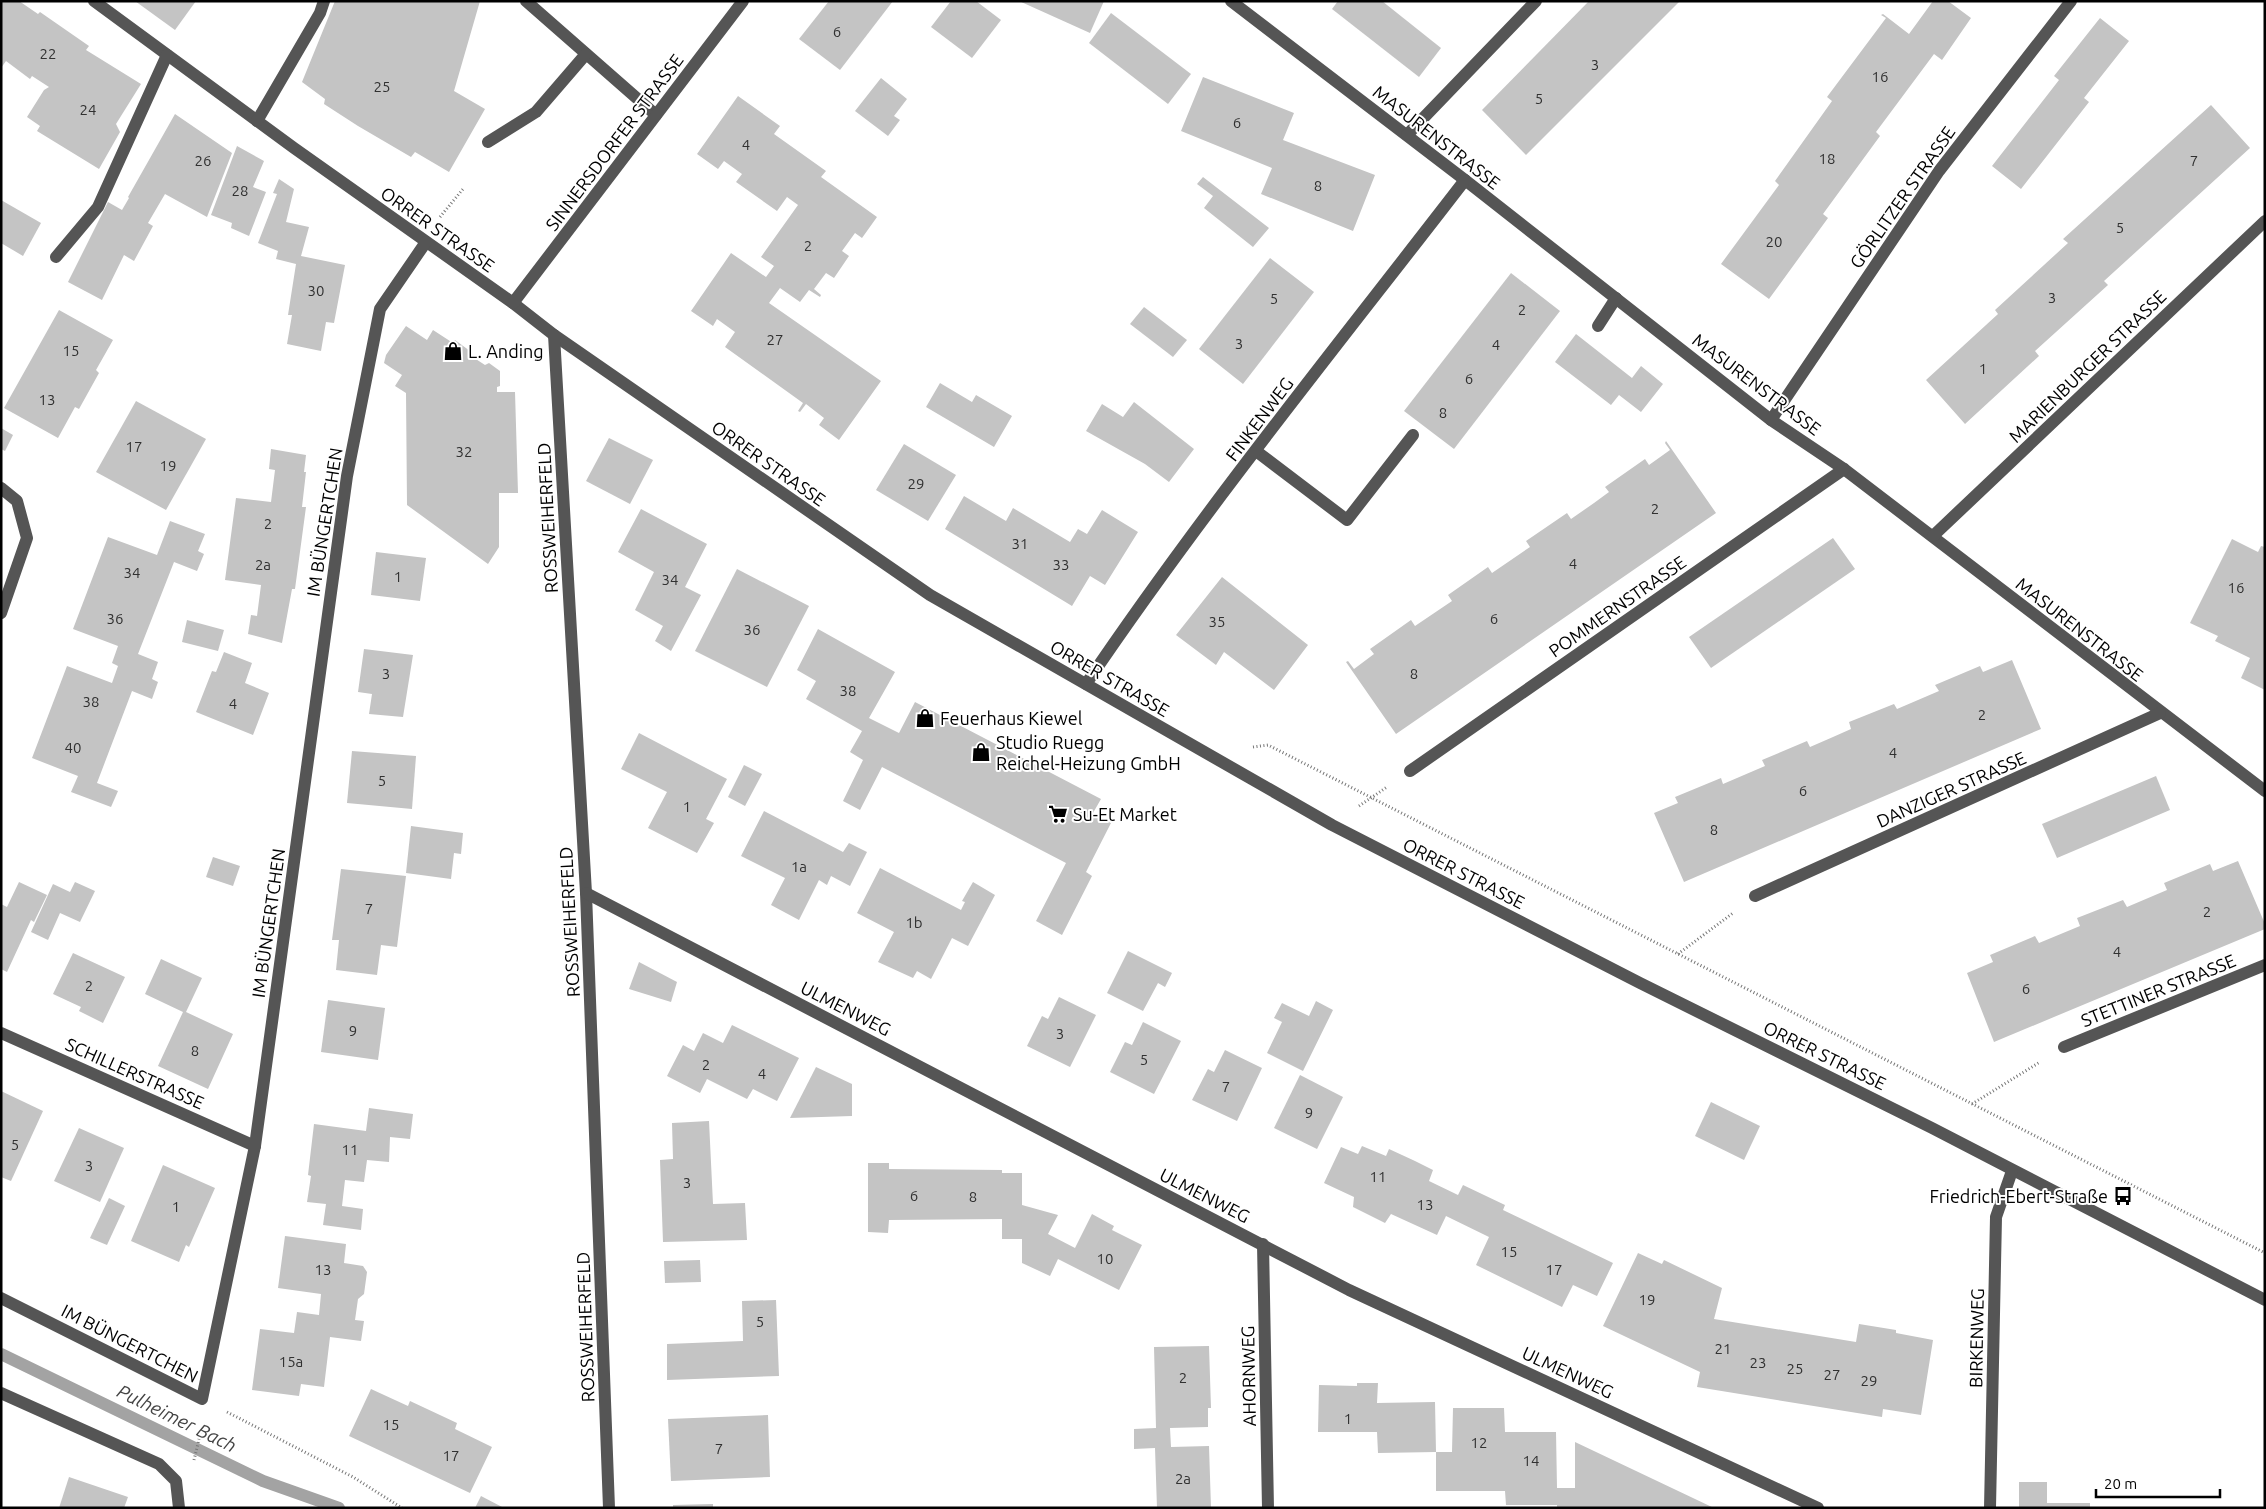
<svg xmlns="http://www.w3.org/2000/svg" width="2266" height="1509" font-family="Ubuntu,sans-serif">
  <rect width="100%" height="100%" fill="#fff"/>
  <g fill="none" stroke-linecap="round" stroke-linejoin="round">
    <path stroke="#a3a3a3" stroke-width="12" d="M1,1354L263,1481L339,1508"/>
  </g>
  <g fill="#c4c4c4">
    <path d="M1,1H19L38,14L40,12L89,46L86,50L141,84L116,124L120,132L99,169L37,131L40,126L27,117L44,90L49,87L32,76L30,79L6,61L1,68Z"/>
    <path d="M135,1H196L175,30Z"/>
    <path d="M335,1H480L454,91L485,109L449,172L415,152L411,157L358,126L324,104L325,99L302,82Z"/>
    <path d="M829,1H893L840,70L799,39Z"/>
    <path d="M951,1H976L1001,20L972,58L931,27Z"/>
    <path d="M1019,1H1104L1090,33Z"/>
    <path d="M1338,1H1382L1441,48L1419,77L1332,9Z"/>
    <path d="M1589,1H1680L1526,155L1482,110Z"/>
    <path d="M1933,1H1948L1971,18L1942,60L1934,54L1876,132L1880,136L1823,214L1828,218L1769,299L1721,264L1779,185L1775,181L1832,101L1827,97L1886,18L1881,15L1883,14L1909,34Z"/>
    <path d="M1111,13L1191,74L1168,104L1089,43Z"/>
    <path d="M2100,18L2129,41L2084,98L2089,102L2021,189L1992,166L2059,80L2054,76Z"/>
    <path d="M1203,77L1294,113L1283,140L1375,175L1353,231L1261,194L1272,168L1181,131Z"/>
    <path d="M881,78L907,99L894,116L900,120L888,136L855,111Z"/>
    <path d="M738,96L780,126L774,134L826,171L821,177L877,217L862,238L855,233L842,251L849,256L834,278L826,273L814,289L821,295L820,297L809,290L800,302L780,288L769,303L881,381L839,440L819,425L824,418L806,404L800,412L798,411L803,403L725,347L735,332L717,319L713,326L691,311L731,253L766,277L774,266L761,257L798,205L787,197L777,211L736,182L742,174L724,161L718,169L697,154Z"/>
    <path d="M2211,105L2250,148L2104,281L2108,285L2035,351L2039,356L1965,424L1926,380L1998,314L1995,310L2068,243L2063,239Z"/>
    <path d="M175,114L232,153L207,217L165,194L148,223L153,226L134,261L124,255L102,300L68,282L108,202L122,210L129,198L128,197Z"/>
    <path d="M237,146L264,161L253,187L266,192L249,236L231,228L232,223L211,215Z"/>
    <path d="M1203,177L1269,228L1253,247L1204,208L1213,196L1197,184Z"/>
    <path d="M279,179L294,189L286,222L309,227L301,256L345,265L334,323L326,322L321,351L287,344L292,315H288L296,264L276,259L278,251L258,243L277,194L273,193Z"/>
    <path d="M1,200L41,223L23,256L1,243Z"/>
    <path d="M1270,258L1314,292L1243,384L1199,349Z"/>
    <path d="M1511,273L1560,311L1454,449L1404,411Z"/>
    <path d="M1144,307L1187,340L1173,357L1130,324Z"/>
    <path d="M59,310L113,340L96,370L99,373L79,409L75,407L58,438L4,408Z"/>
    <path d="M406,326L427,340L433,330L453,343L455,340L470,351L468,354L485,365L489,363L500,371V386L497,387V392H515L518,493H499V547L488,564L407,505L406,393L395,386L402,375L384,363L386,355Z"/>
    <path d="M1576,334L1632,378L1641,366L1663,384L1641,412L1619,395L1611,405L1555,362Z"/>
    <path d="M940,383L972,402L976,395L1012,416L994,447L926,407Z"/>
    <path d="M136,401L206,439L166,510L96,472Z"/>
    <path d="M1134,402L1194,449L1169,482L1145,464L1086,431L1102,404L1123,417Z"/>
    <path d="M1,428L13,435L5,451L1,449Z"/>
    <path d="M609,438L653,460L630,504L586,481Z"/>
    <path d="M1666,441L1716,513L1396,734L1346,662L1348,661L1354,669L1374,654L1370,649L1411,620L1415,626L1452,601L1448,595L1488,567L1492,573L1530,547L1526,541L1567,513L1571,519L1594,503L1609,492L1605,487L1645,459L1649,465L1670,450L1665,443Z"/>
    <path d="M904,444L956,475L928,521L876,490Z"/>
    <path d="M271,449L306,455L304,472H306L302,507H306L295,589H292L282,643L248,634L251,615L257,616L261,585L225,580L236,498L271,502L275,470L269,469Z"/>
    <path d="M964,496L1006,521L1013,508L1070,542L1078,529L1087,534L1102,510L1138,532L1105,585L1090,576L1072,606L945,529Z"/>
    <path d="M641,509L707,544L685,587L701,595L671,651L655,641L663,626L635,610L654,572L618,552Z"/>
    <path d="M170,521L205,534L198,551L204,554L197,571L174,562L138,654L158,662L152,679L158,682L152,699L132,691L97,783L118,791L111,807L71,792L78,776L32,758L67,666L112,683L118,666L112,663L118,646L73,629L108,537L157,555Z"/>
    <path d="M1833,538L1855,569L1711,668L1689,637Z"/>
    <path d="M2232,539L2258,552L2261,546L2265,547V690L2241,678L2250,658L2215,641L2218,636L2190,623Z"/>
    <path d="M376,552L426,558L420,601L371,595Z"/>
    <path d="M737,569L809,606L767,687L695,651Z"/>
    <path d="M1222,577L1308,645L1274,690L1224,652L1216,665L1176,635Z"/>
    <path d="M187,620L224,630L218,651L182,642Z"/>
    <path d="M818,629L895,672L869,718L899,733L915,702L1101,799L1093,813L1111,823L1086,872L1092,876L1062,935L1036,921L1066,863L882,767L860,810L843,801L863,760L850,752L862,731L806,699L816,681L797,670Z"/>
    <path d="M364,649L413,655L403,717L369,714L372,694L358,692Z"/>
    <path d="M224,652L252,663L245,683L269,693L253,735L196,712L212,671L216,672Z"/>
    <path d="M2012,660L2041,729L1684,882L1654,813L1678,803L1675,797L1721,778L1723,784L1765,766L1762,760L1807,741L1810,747L1833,737L1851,729L1849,722L1894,704L1897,709L1939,691L1935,685L1980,666L1983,672Z"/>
    <path d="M639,733L727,779L706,819L714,823L697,853L648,828L667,792L621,769Z"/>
    <path d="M352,751L416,756L412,809L347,803Z"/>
    <path d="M744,765L762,774L745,806L728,797Z"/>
    <path d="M2156,776L2170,810L2057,858L2042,824Z"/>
    <path d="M764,811L843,852L849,843L867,852L850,886L831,876L827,885L819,880L799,920L771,905L785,878L741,856Z"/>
    <path d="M411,826L463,833L461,854L454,853L451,879L406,873Z"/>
    <path d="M213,857L240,866L233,886L206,877Z"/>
    <path d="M2238,861L2265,924V929L1994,1042L1967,973L1993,962L1990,955L2035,936L2039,943L2080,926L2077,918L2123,900L2127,907L2167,890L2164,883L2210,864L2213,871Z"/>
    <path d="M880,868L961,910L965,902L962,901L973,882L995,895L968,946L952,938L931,979L917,971L913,978L878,962L894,932L857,913Z"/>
    <path d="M341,869L406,876L397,947L381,945L377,975L336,970L339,940H332Z"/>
    <path d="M19,882L47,895L34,922L31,920L7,972L1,969V904L7,907Z"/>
    <path d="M75,882L95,891L80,922L60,913L48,940L31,932L53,884L70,892Z"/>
    <path d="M1128,951L1172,973L1165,987L1158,983L1143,1011L1107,993Z"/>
    <path d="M73,953L125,977L103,1023L79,1011L81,1007L53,994Z"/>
    <path d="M161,959L202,978L186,1012L233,1034L208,1089L158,1066L183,1012L145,994Z"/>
    <path d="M639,962L677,982L671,1002L629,989Z"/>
    <path d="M1059,997L1096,1015L1070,1067L1027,1046L1042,1016L1048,1019Z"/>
    <path d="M328,1000L385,1008L378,1060L321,1052Z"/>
    <path d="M1316,1001L1333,1010L1303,1071L1267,1053L1282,1022L1274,1018L1282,1003L1309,1016Z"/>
    <path d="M1143,1022L1181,1041L1154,1094L1110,1072L1125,1042L1132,1045Z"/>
    <path d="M732,1025L799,1058L777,1101L753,1089L747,1099L707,1079L700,1093L667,1076L683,1045L694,1051L703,1033L723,1043Z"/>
    <path d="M1225,1050L1262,1068L1237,1121L1192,1100L1208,1069L1214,1072Z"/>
    <path d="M816,1067L852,1084V1116L790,1118Z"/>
    <path d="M1300,1075L1343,1097L1317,1149L1274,1128Z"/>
    <path d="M1,1091L43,1111L11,1181L1,1177Z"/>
    <path d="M1711,1102L1760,1126L1744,1160L1695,1136Z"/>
    <path d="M369,1108L413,1114L410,1139L390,1137L389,1162L367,1160L364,1182L345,1180L342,1206L363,1209L361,1230L323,1225L326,1204L307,1202L311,1176L308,1175L314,1124L366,1131Z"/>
    <path d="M709,1121L713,1204L745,1203L747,1240L663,1242L660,1160L673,1159L672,1123Z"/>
    <path d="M79,1128L124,1148L100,1202L54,1181Z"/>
    <path d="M1362,1146L1386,1156L1389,1149L1415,1161L1433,1170L1429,1181L1458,1195L1463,1185L1505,1205L1503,1210L1613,1263L1597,1296L1573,1285L1562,1307L1476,1265L1489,1237L1446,1216L1437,1235L1391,1214L1385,1223L1353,1207L1354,1197L1324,1183L1341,1147L1358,1154Z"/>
    <path d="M868,1163H889V1169L1002,1170V1173H1022V1205L1058,1215L1048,1234L1075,1248L1092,1214L1114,1226L1112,1230L1142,1245L1119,1290L1058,1259L1050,1276L1022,1263V1239H1002V1219L889,1220L888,1233L868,1232Z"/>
    <path d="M163,1165L215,1188L189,1247L186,1245L179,1262L131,1241Z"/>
    <path d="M109,1198L125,1206L107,1245L90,1238Z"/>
    <path d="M285,1236L346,1244L344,1263L363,1266L367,1272L364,1294L358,1299L355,1320L364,1321L361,1341L330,1337L324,1387L301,1384L299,1396L252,1390L260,1329L294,1333L297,1312L319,1315L321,1294L278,1288Z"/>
    <path d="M1638,1253L1662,1264L1664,1260L1722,1288L1714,1319L1856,1342L1859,1324L1896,1330V1333L1933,1340L1921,1415L1883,1409L1882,1417L1697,1387L1700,1372L1603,1326Z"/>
    <path d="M700,1260L701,1282L665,1283L664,1261Z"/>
    <path d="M776,1300L779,1376L667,1380V1344L743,1341L742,1301Z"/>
    <path d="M1209,1346L1211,1408H1208V1427L1170,1428L1171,1447L1209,1446L1211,1508H1157L1155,1448L1134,1449V1429L1156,1428L1154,1347Z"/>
    <path d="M1357,1383H1378L1377,1403L1435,1402L1436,1452L1378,1453L1377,1432H1318L1319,1385L1357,1386Z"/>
    <path d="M371,1389L408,1406L410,1401L457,1423L455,1429L492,1447L470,1493L349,1436Z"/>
    <path d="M1453,1408H1504L1505,1432H1556L1557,1488H1575V1442L1714,1508H1557V1505H1506L1505,1491H1436V1452H1452Z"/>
    <path d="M768,1415L770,1477L671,1481L668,1419Z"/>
    <path d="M69,1477L128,1497L124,1508H59Z"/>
    <path d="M2019,1482H2047V1503H2090V1508H2019Z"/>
    <path d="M481,1496L504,1508H475Z"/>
    <path d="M713,1504V1508H673V1505Z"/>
  </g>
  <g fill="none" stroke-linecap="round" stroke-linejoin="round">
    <g stroke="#777" stroke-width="3" stroke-dasharray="1 2.5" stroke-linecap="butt">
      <path d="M440,217L463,189"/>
      <path d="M1253,747L1268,745L2265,1253"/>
      <path d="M1359,806L1387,787"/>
      <path d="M1678,954L1733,913"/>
      <path d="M1972,1104L2040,1062"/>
      <path d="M227,1412L353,1477L402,1508"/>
      <path d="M194,1460L202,1427"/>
    </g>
    <g stroke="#555" stroke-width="12">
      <path d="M94,1L294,148L513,303L554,335L930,595L1332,825L1640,983L1932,1128L2265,1300"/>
      <path d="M526,1L656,115"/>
      <path d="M1231,1L1465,180L1771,420L1844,469L2265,791"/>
      <path d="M257,121L320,13L324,1"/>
      <path d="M1407,135L1536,1"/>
      <path d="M488,142L536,112L586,54"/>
      <path d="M56,257L98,207L167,55"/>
      <path d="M513,303L743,1"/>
      <path d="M1598,326L1616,298"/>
      <path d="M554,335L586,893L609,1508"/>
      <path d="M1771,420L1939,171L2071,1"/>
      <path d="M1256,451L1347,520L1413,435"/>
      <path d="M1,488L17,501L27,538L1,613"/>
      <path d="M1933,536L2265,221"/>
      <path d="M1086,684C1203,511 1337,346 1465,180"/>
      <path d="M1410,771L1844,469"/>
      <path d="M586,893L1349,1290L1818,1508"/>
      <path d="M1755,896L2160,713"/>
      <path d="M1,1033L255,1146"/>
      <path d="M2064,1047L2265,965"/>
      <path d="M1263,1244L1268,1508"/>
      <path d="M1,1298L202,1399L255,1146L347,476L380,309L426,242"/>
      <path d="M1,1393L159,1464L176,1481L179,1508"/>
      <path d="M1990,1508L1996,1217L2012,1171"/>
    </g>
  </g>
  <defs>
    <g id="shop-bare" transform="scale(1.5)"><path d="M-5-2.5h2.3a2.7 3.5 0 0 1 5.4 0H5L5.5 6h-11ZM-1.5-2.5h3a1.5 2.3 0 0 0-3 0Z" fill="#000" stroke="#fff" stroke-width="2.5" paint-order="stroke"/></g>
    <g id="supermarket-bare" transform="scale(1.5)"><path d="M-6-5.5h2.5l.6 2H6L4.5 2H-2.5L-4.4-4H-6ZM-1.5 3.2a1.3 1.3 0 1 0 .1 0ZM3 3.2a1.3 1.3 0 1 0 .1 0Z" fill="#000" stroke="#fff" stroke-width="2.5" paint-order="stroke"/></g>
    <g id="bus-bare" transform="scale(1.5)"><path d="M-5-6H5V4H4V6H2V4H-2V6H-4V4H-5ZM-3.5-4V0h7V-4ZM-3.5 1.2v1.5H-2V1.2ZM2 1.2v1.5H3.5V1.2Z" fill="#000" stroke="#fff" stroke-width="2.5" paint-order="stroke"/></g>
  </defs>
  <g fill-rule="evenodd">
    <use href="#shop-bare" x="453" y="351"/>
    <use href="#shop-bare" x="925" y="718"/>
    <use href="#shop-bare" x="981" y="752"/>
    <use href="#supermarket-bare" x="1058" y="814"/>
    <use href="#bus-bare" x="2123" y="1196"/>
  </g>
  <g text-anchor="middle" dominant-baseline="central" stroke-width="4" stroke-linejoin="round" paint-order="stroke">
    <g font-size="15" fill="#313131">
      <text x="837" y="31">6</text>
      <text x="48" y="53">22</text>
      <text x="1595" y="64">3</text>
      <text x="1880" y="76">16</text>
      <text x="382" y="86">25</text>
      <text x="1539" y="98">5</text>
      <text x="88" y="109">24</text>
      <text x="1237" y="122">6</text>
      <text x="746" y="144">4</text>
      <text x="1827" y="158">18</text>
      <text x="203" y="160">26</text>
      <text x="2194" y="160">7</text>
      <text x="1318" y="185">8</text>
      <text x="240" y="190">28</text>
      <text x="2120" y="227">5</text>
      <text x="1774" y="241">20</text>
      <text x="808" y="245">2</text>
      <text x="316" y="290">30</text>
      <text x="2052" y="297">3</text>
      <text x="1274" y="298">5</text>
      <text x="1522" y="309">2</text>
      <text x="775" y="339">27</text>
      <text x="1239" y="343">3</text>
      <text x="1496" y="344">4</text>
      <text x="71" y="350">15</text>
      <text x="1983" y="368">1</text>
      <text x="1469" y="378">6</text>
      <text x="47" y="399">13</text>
      <text x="1443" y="412">8</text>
      <text x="134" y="446">17</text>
      <text x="464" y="451">32</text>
      <text x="168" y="465">19</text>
      <text x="916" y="483">29</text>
      <text x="1655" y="508">2</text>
      <text x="268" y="523">2</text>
      <text x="1020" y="543">31</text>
      <text x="1573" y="563">4</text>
      <text x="263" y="564">2a</text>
      <text x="1061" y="564">33</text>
      <text x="132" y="572">34</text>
      <text x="398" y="576">1</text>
      <text x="670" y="579">34</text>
      <text x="2236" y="587">16</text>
      <text x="115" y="618">36</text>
      <text x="1494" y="618">6</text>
      <text x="1217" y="621">35</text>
      <text x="752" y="629">36</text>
      <text x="386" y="673">3</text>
      <text x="1414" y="673">8</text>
      <text x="848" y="690">38</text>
      <text x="91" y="701">38</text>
      <text x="233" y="703">4</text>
      <text x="1982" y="714">2</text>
      <text x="73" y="747">40</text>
      <text x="1893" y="752">4</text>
      <text x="382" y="780">5</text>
      <text x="1803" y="790">6</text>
      <text x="687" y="806">1</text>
      <text x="1714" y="829">8</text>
      <text x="799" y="866">1a</text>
      <text x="369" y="908">7</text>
      <text x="2207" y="911">2</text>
      <text x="914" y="922">1b</text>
      <text x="2117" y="951">4</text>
      <text x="89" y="985">2</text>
      <text x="2026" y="988">6</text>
      <text x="353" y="1030">9</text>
      <text x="1060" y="1033">3</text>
      <text x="195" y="1050">8</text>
      <text x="1144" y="1059">5</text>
      <text x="706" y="1064">2</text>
      <text x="762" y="1073">4</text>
      <text x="1226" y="1086">7</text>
      <text x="1309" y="1112">9</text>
      <text x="15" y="1144">5</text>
      <text x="350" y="1149">11</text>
      <text x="89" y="1165">3</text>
      <text x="1378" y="1176">11</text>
      <text x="687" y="1182">3</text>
      <text x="914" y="1195">6</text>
      <text x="973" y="1196">8</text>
      <text x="1425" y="1204">13</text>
      <text x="176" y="1206">1</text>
      <text x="1509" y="1251">15</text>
      <text x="1105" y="1258">10</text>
      <text x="323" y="1269">13</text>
      <text x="1554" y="1269">17</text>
      <text x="1647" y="1299">19</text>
      <text x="760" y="1321">5</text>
      <text x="1723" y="1348">21</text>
      <text x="291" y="1361">15a</text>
      <text x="1758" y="1362">23</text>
      <text x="1795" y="1368">25</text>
      <text x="1832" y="1374">27</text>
      <text x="1183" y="1377">2</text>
      <text x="1869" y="1380">29</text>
      <text x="1348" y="1418">1</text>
      <text x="391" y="1424">15</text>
      <text x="1479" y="1442">12</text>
      <text x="719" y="1448">7</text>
      <text x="451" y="1455">17</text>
      <text x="1531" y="1460">14</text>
      <text x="1183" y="1478">2a</text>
    </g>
    <g font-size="18" fill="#000" stroke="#fff">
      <text transform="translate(1437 137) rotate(38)">MASURENSTRASSE</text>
      <text transform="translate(614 142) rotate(-53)">SINNERSDORFER STRASSE</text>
      <text transform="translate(1902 197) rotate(-55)">GÖRLITZER STRASSE</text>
      <text transform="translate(438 229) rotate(35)">ORRER STRASSE</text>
      <text transform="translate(2087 366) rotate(-44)">MARIENBURGER STRASSE</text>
      <text transform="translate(1757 384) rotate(37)">MASURENSTRASSE</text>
      <text transform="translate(1259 419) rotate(-53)">FINKENWEG</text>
      <text transform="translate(769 463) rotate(35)">ORRER STRASSE</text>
      <text transform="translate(547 518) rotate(-93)">ROSSWEIHERFELD</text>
      <text transform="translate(324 522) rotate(-81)">IM BÜNGERTCHEN</text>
      <text transform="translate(1617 606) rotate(-35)">POMMERNSTRASSE</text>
      <text transform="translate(2080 629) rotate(38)">MASURENSTRASSE</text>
      <text transform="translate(1110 678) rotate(30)">ORRER STRASSE</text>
      <text transform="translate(1951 789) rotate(-24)">DANZIGER STRASSE</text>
      <text transform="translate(1464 873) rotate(27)">ORRER STRASSE</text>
      <text transform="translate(569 922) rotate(-93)">ROSSWEIHERFELD</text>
      <text transform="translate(268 923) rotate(-82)">IM BÜNGERTCHEN</text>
      <text transform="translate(2158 990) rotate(-22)">STETTINER STRASSE</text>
      <text transform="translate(846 1008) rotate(27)">ULMENWEG</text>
      <text transform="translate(1825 1055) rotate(26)">ORRER STRASSE</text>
      <text transform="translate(135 1073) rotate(24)">SCHILLERSTRASSE</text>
      <text transform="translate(1205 1195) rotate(27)">ULMENWEG</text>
      <text transform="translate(585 1327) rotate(-92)">ROSSWEIHERFELD</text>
      <text transform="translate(1976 1338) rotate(-89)">BIRKENWEG</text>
      <text transform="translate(130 1343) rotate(27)">IM BÜNGERTCHEN</text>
      <text transform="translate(1568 1372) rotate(25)">ULMENWEG</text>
      <text transform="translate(1248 1376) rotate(-91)">AHORNWEG</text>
    </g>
    <g font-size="18" fill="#000" stroke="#fff" text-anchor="start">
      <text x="468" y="351">L. Anding</text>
      <text x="940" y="718">Feuerhaus Kiewel</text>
      <text x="996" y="742">Studio Ruegg<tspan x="996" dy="21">Reichel-Heizung GmbH</tspan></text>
      <text x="1073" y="814">Su-Et Market</text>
      <text x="2108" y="1196" text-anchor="end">Friedrich-Ebert-Straße</text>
    </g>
    <g font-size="19" font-style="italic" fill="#444" stroke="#fff">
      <text transform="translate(177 1418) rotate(26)">Pulheimer Bach</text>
    </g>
  </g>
  <rect width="2266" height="1509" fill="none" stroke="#000000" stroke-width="5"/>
  <path d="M2096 1489v8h124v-8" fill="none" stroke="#000000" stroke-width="2.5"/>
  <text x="2104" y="1489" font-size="15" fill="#000000" stroke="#ffffff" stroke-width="4" paint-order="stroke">20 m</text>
</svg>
